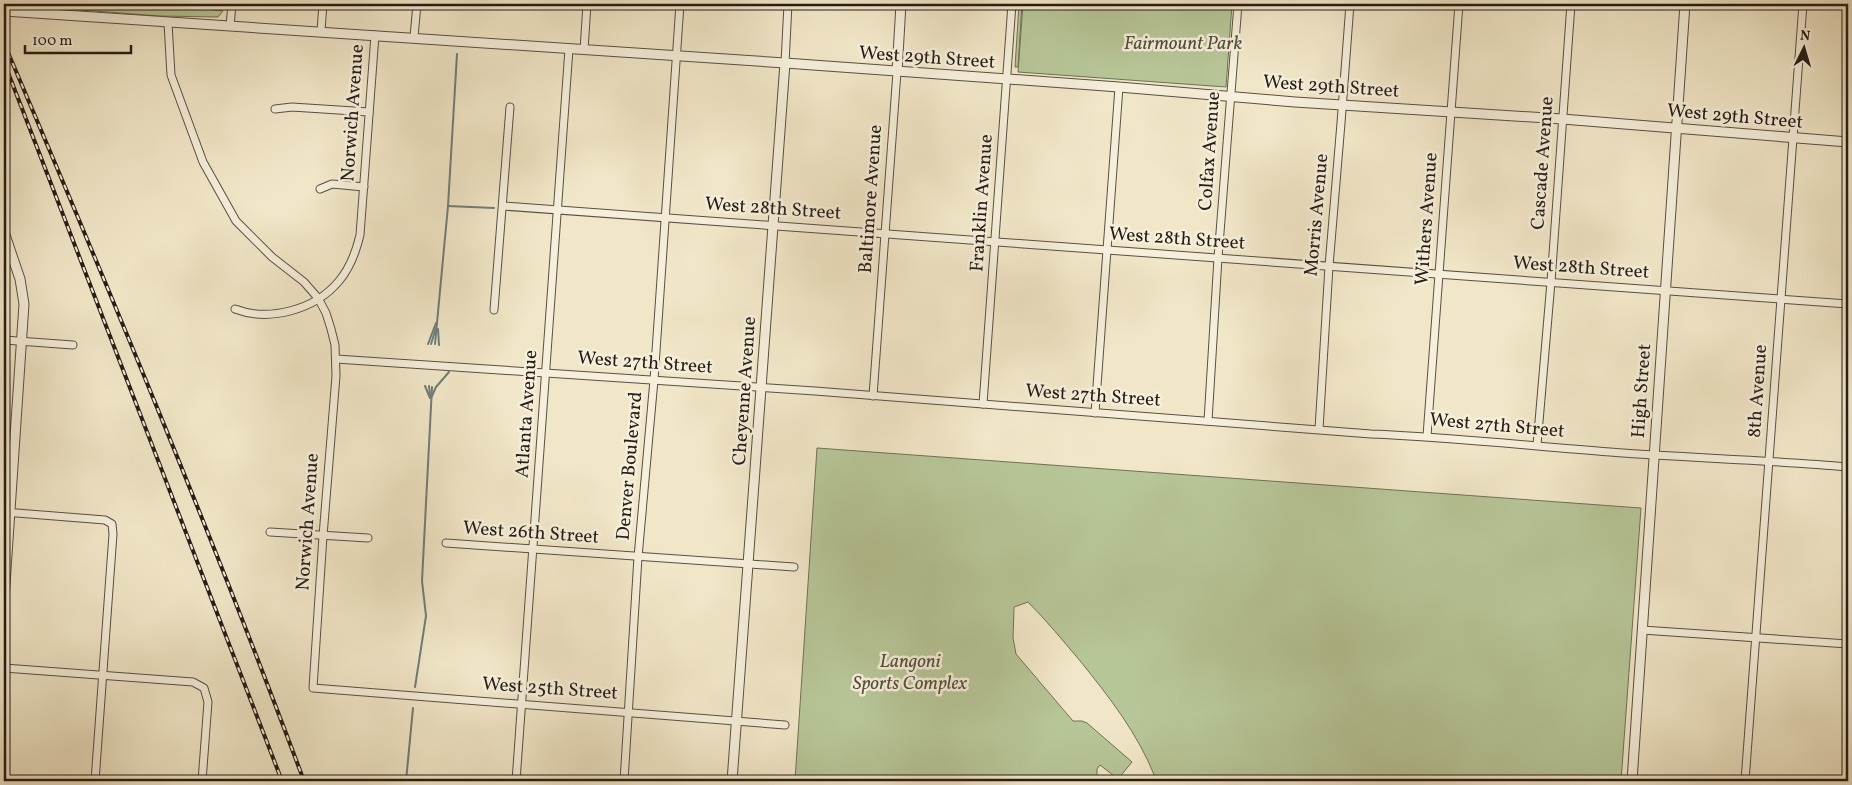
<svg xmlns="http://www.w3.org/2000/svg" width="1852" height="785" font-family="Vollkorn,serif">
  <rect width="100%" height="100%" fill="#f1e7c8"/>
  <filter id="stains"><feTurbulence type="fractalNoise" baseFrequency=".004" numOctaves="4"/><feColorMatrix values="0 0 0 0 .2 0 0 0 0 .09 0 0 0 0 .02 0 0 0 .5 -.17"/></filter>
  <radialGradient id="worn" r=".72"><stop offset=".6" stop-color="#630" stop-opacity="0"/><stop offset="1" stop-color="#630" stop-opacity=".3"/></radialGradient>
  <g fill="#b7c698" stroke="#6e7156">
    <path d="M4,4H187V7L223,11L218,17L159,16Z"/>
    <path d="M1019,4H1022L1018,67H1015Z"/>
    <path d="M1023,4H1232L1226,87L1018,72Z"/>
    <path d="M817,448L1641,508L1621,781H1206L1155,777C1138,734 1110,698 1081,662C1064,642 1047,621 1028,602L1014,607L1013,638L1016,654L1073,721H1082L1087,723L1132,762L1118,779L1100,765L1097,769V781H795Z"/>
  </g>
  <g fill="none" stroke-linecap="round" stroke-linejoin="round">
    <g stroke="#6e7d7a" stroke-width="2">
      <path d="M448,206L494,208"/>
      <path d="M438,329L439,345"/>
      <path d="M428,344L436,323"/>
      <path d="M431,344L436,328"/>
      <path d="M435,344L448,206L457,54"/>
      <path d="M425,386L430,398"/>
      <path d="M429,386L430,395"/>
      <path d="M431,398L436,387L449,372"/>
      <path d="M415,687L426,616L422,581L432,387"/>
      <path d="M406,781L413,708"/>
    </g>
    <g stroke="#594f42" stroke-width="9">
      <g id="minor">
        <path d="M168,23L171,75L203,162L236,221L272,257L304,282L318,298L326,313L331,329L335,345L336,376L323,536L313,688L785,725"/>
        <path d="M230,26L232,4"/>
        <path d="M321,31L323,4"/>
        <path d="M414,37L417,4"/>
        <path d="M584,50L587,4"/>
        <path d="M785,63L788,4"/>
        <path d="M275,109L292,107L369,112"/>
        <path d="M320,189L332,184L364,187"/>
        <path d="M503,206L1848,304"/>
        <path d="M235,309C269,322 315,310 339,281C350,268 356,252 360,235L375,35"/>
        <path d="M494,310L510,107"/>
        <path d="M4,340L73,345"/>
        <path d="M336,359L815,391L1371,434C1451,437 1530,446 1610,452C1689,458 1769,460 1848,467"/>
        <path d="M873,396L897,72"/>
        <path d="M983,404L1012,4"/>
        <path d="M1095,413L1119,87"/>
        <path d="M1208,421L1218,258L1238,4"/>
        <path d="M1319,429L1329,266L1341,123L1350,4"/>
        <path d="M1427,436L1459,4"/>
        <path d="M1537,445L1551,282L1571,4"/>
        <path d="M4,512L105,520L112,524L113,534L95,781"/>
        <path d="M270,532L368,538"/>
        <path d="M446,543L794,567"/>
        <path d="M1642,630L1848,644"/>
        <path d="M4,668L193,682L204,688L208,702L202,781"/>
        <path d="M516,781L569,49"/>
        <path d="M624,781L638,557L654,380L680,4"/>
        <path d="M1745,781L1803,4"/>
      </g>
    </g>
    <g stroke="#594f42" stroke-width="11">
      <g id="tertiary">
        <path d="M4,11L785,63L1119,87L1295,102L1562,119L1848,142"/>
        <path d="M897,72L901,4"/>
        <path d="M4,232L20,279L24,304L4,599"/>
        <path d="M732,781L785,63"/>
        <path d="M1632,781L1685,4"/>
      </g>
    </g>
    <use href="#minor" stroke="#f6efdb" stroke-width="7"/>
    <use href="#tertiary" stroke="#f6efdb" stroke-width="9"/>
    <g stroke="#261c15" stroke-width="4">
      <g id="rail">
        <path d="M4,43C108,287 211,532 304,781"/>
        <path d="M4,62L282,781"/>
      </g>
    </g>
    <use href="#rail" stroke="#f6efdb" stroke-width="2" stroke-dasharray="5.5" stroke-linecap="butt"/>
  </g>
  <g text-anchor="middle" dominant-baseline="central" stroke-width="5" stroke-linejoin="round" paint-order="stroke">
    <g font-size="19" font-style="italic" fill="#524f3c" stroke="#f6efdb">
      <text x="1183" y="44">Fairmount Park</text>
      <text x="910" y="662">Langoni<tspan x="910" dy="22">Sports Complex</tspan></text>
    </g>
    <g font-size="19" fill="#261c15" stroke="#f6efdb">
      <text transform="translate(927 58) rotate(4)">West 29th Street</text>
      <text transform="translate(1331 87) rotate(4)">West 29th Street</text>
      <text transform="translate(353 113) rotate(-86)">Norwich Avenue</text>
      <text transform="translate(1735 117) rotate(5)">West 29th Street</text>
      <text transform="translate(1210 151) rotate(-86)">Colfax Avenue</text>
      <text transform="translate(1543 163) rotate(-86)">Cascade Avenue</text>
      <text transform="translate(871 199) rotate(-86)">Baltimore Avenue</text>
      <text transform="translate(982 203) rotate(-86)">Franklin Avenue</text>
      <text transform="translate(773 209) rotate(4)">West 28th Street</text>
      <text transform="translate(1317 215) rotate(-85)">Morris Avenue</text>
      <text transform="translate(1427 219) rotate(-86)">Withers Avenue</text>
      <text transform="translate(1177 239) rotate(4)">West 28th Street</text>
      <text transform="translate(1581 268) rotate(4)">West 28th Street</text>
      <text transform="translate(645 363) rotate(4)">West 27th Street</text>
      <text transform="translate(745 391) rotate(-86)">Cheyenne Avenue</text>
      <text transform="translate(1642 391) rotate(-86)">High Street</text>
      <text transform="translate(1758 391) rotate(-86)">8th Avenue</text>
      <text transform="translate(1093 396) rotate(4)">West 27th Street</text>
      <text transform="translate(527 414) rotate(-86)">Atlanta Avenue</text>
      <text transform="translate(1497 426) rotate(5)">West 27th Street</text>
      <text transform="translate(630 466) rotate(-85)">Denver Boulevard</text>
      <text transform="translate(308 522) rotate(-86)">Norwich Avenue</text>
      <text transform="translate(531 533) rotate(4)">West 26th Street</text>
      <text transform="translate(550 689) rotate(4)">West 25th Street</text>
    </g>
  </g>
  <rect width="1852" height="785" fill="none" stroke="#f1e7c8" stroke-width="20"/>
  <rect x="5" y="5" width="1842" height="775" fill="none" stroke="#261c15" stroke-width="2.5"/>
  <rect x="10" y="10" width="1832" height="765" fill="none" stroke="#261c15"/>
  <g transform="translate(1804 48) rotate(5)" stroke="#f6efdb" stroke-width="4" paint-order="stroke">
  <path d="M0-4L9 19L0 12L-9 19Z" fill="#261c15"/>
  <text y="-8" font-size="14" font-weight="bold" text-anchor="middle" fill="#261c15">N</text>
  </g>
  <path d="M25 45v8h106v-8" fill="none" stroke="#261c15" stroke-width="2.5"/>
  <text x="32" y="45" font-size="15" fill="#261c15" stroke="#f6efdb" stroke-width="4" paint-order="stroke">100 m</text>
  <rect width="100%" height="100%" filter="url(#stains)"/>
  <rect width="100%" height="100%" fill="url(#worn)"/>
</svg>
